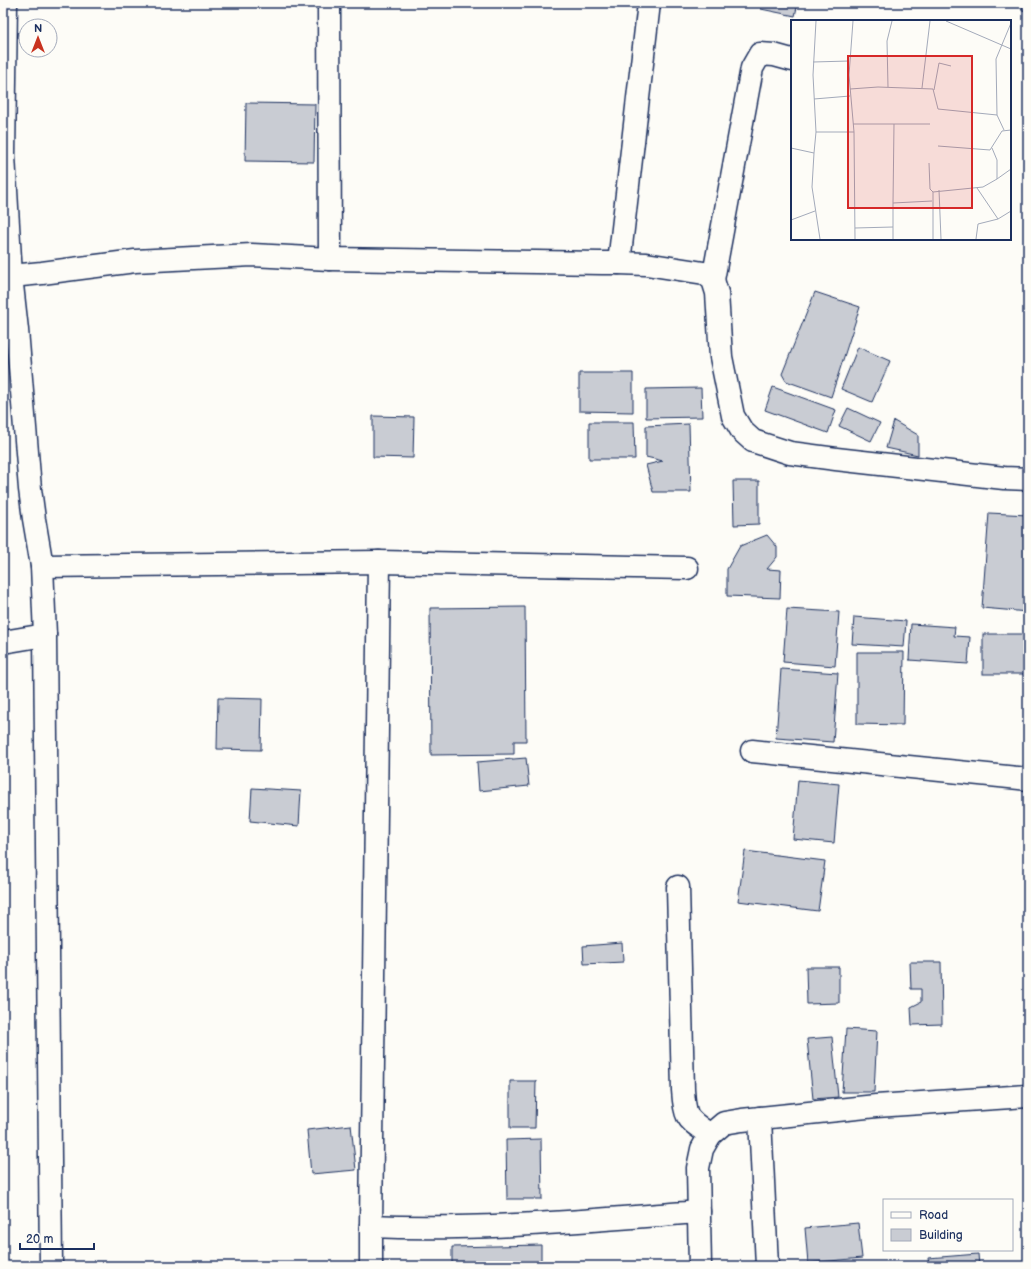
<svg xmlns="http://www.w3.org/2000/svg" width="1031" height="1269" font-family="'Balsamiq Sans',sans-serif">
  <rect width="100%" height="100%" fill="#fdfcf7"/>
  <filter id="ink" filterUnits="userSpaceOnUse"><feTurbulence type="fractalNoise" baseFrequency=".025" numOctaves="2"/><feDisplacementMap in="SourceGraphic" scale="8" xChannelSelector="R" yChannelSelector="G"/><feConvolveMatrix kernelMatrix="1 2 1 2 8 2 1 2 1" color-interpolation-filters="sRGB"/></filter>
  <g filter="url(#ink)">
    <g fill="#c9ccd3" stroke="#1b2f5e">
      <path d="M763,3H798L795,16L761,9Z"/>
      <path d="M1023,3H1028V11L1022,10Z"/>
      <path d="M246,103L315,104L314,162L245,161Z"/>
      <path d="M815,292L860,307L831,397L786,381L782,374Z"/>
      <path d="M858,347L890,361L872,402L841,389Z"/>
      <path d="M579,373H633V412L579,411Z"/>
      <path d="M773,387L836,410L828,433L765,410Z"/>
      <path d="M701,388L702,417L646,418V389Z"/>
      <path d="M848,408L880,423L871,441L839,426Z"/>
      <path d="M373,416L414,417L413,458L373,457Z"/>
      <path d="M894,421L918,435V455L886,448Z"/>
      <path d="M589,422H634L635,459H589Z"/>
      <path d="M689,424L691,492H653L646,465L663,461L646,457V426Z"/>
      <path d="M733,481H759V524L734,525Z"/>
      <path d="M989,513L1028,515V612L982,608Z"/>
      <path d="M767,535L777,547V557L767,569L781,570L780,598L727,596V569L740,546Z"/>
      <path d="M525,607L526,741H514V754L431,755L430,608Z"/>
      <path d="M787,609L839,612L835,666L783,662Z"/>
      <path d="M854,617L906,621L904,647L852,644Z"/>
      <path d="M911,624L955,627L954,636L970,637L968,664L909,660Z"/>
      <rect x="983" y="634" width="44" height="40"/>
      <path d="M857,652H904L903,725L857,724Z"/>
      <path d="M781,669L838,673L833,742L776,738Z"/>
      <path d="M218,698L262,699L261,750L217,749Z"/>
      <path d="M526,758L529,786L479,791L477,762Z"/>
      <path d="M798,780L839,784L834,843L793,839Z"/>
      <path d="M252,788L301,791L299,826L250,821Z"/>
      <path d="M745,851L825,861L818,911L738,901Z"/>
      <path d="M622,943L623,962L584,964L583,946Z"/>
      <path d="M910,962H941L942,1024L912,1025L911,1007L921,1002V989H911Z"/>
      <path d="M806,967H839V1003L807,1004Z"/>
      <path d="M846,1029L877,1031L874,1092H842Z"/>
      <path d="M832,1037L838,1097L813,1099L807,1039Z"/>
      <path d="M510,1081H536L535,1128H510Z"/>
      <path d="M351,1125L356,1170L311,1174L307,1130Z"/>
      <path d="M541,1139L542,1199H507L506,1140Z"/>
      <path d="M858,1223L862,1258L808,1263L805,1228Z"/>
      <path d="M541,1245V1266H452V1247Z"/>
      <path d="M978,1254L979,1266H929L928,1258Z"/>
    </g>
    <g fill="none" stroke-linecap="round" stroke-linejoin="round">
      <g stroke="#1b2f5e" stroke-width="25">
        <g id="street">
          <path d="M6,3L4,156L11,276L17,330L30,489L34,519L42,566L45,635L51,1266"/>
          <path d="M329,3L330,259"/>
          <path d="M619,263L649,3"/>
          <path d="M11,276L42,273L135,261L252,255L330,259L602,263H619L646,264L704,273L713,280L717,293L721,357L733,416L742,431L753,441L790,453L836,459L1004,478L1028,479"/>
          <path d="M713,280L752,68L760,54L774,55L792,60"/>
          <path d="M379,562L687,568"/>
          <path d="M42,566L379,562L371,1226"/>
          <path d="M3,642L45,635"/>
          <path d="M752,751L1028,779"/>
          <path d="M678,887L683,1090C685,1120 687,1118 710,1135"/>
          <path d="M760,1118L767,1266"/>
          <path d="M371,1266V1226C480,1231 590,1220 699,1212"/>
          <path d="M700,1266L698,1168L702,1149L710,1135L724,1123L742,1120L876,1106L1028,1096"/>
        </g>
      </g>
      <use href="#street" stroke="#fdfcf7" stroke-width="22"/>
    </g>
  </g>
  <g transform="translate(791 20)">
    <rect width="220" height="220" fill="#fdfcf7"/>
    <path fill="none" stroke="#a3aaba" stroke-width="1" d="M62,1L58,55L63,112L64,219M155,1L220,29M22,42L58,41M97,67L96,21L101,1M131,68L139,1M59,69L87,67L142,69L147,89L206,95M143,70L148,43L160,46M23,79L59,76M62,104H103L102,183M103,104H139M213,110L206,95L205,39L220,3M25,112H63M147,126L199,130L211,111L220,110M0,128L23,133L25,112L22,55L25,1M23,133L21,167L29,219M138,143L139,169L142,172M206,159L220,149M186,168L207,199M148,170L150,219M0,200L24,191M64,208L102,207M102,219V183L141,181M142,219V172L192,167L206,159V140L201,128M185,219L187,204L207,199L220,191"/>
    <path fill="#d62828" fill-opacity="0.15" stroke="#d62828" stroke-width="2" d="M57,36H181V188H57Z"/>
    <rect width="220" height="220" fill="none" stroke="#1b2f5e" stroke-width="2"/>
  </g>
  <rect width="1031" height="1269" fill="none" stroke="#fdfcf7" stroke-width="16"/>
  <rect x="8" y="8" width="1015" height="1253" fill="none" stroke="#1b2f5e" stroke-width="1.5" filter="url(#ink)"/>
  <rect x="883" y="1199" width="130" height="52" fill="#fdfcf7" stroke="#a3aaba"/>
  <rect x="891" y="1212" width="20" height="6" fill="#fdfcf7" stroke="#a3aaba"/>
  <text x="919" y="1219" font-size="12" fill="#1b2f5e">Road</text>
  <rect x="891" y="1229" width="20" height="12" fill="#c9ccd3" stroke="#a3aaba"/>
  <text x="919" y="1239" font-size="12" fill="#1b2f5e">Building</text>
  <g transform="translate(38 38)"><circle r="19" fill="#fdfcf7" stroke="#a3aaba"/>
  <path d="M0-3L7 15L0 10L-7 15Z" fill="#c8321e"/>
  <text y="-6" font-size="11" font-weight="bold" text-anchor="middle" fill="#1b2f5e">N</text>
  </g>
  <path d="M20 1243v6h74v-6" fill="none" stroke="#1b2f5e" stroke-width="2"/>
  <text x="26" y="1243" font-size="12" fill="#1b2f5e" stroke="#fdfcf7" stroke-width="3" paint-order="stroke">20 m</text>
</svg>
